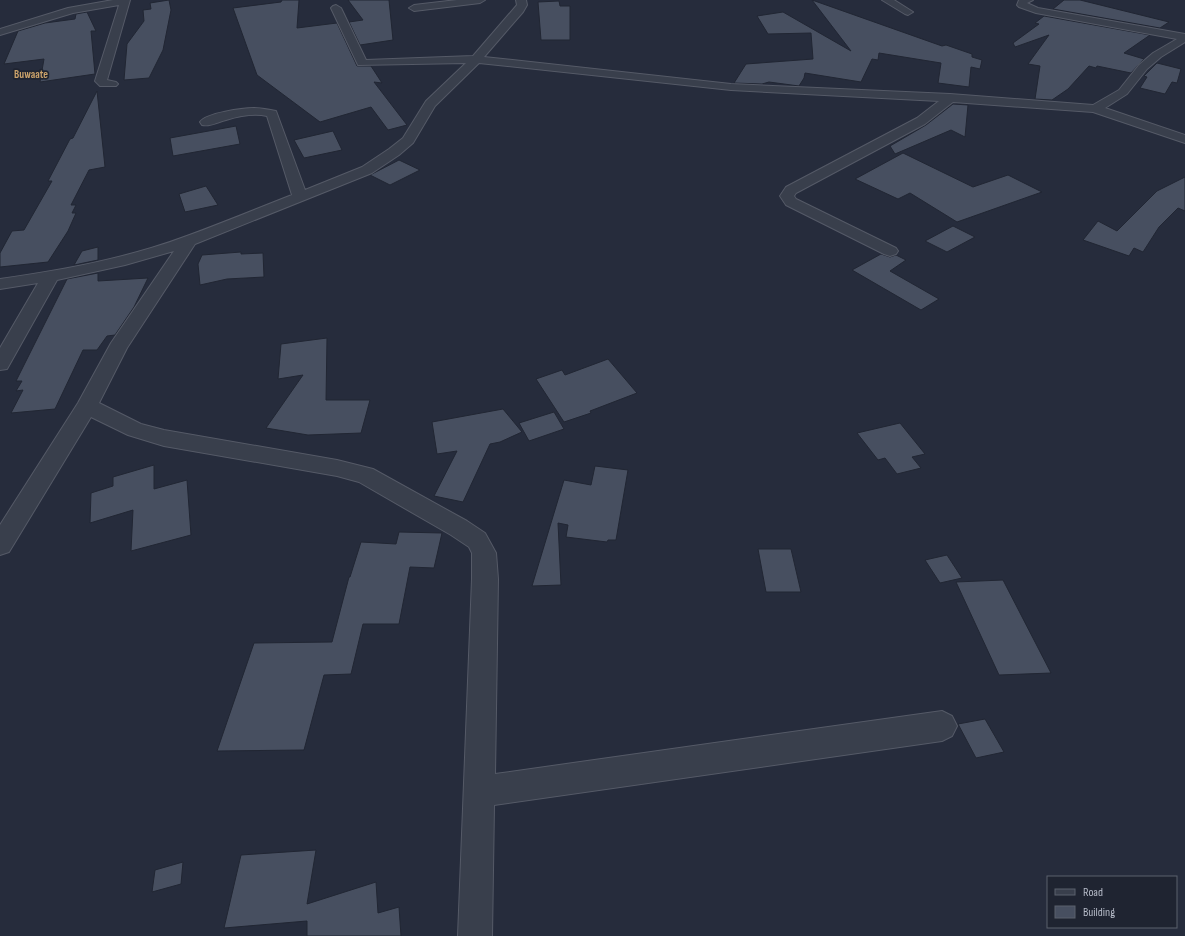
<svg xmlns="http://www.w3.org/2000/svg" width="1185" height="936" font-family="'Sofia Sans Condensed',sans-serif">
  <rect width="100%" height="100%" fill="#262c3c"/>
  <g fill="#474f60" stroke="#212633">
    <path d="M169,0L171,10L163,50L149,78L124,80L127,44L144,21L143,10L151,9L150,3Z"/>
    <path d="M282,0H299L297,28L337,23L357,66H371L382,83L374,82L407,125L388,130L371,107L320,122L257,75L233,8L281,2Z"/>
    <path d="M348,0H389L393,40L360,45L349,22L363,20Z"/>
    <path d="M812,0L942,46L946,45L972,54V57L982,60L980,69L971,67L969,87L938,83L941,63L879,53L878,60L872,59L861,82L805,73L804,78L799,86L769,82L762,84L734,83L746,64L813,59L811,33L768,34L757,16L783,12L851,51Z"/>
    <path d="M1064,0H1080L1169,22L1160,28L1053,9Z"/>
    <path d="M559,1L560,6H570V40H541L538,2Z"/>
    <path d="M87,12L96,31H91L95,74L40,82L44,59L4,64L18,31L45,23L75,19L76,14Z"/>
    <path d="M1044,16L1150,35L1124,53L1144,59L1131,73L1097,66L1096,68L1089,66L1068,89L1052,100L1035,99L1040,66L1028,64L1049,35L1015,47L1013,43L1039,24L1035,23Z"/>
    <path d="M1157,63L1181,69L1177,83L1172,82L1165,94L1140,88L1147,77L1144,76Z"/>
    <path d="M97,91L105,167L89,170L71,205H76L72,213H76L68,231L48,262L0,267V253L12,231L24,230L52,181H48L70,139L73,138Z"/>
    <path d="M953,104L968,105L965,137L951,130L895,154L890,146L926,125Z"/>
    <path d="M236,126L240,144L173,156L170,138Z"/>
    <path d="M333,131L342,150L304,158L294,140Z"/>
    <path d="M903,153L973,187L1008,175L1042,192L957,222L910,193L898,199L855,179Z"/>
    <path d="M399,160L420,170L390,185L370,175Z"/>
    <path d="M1185,177V211L1178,208L1159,227L1143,252L1134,248L1129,256L1083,240L1098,221L1117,231L1157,191Z"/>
    <path d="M206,186L218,205L185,212L179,194Z"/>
    <path d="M953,226L975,237L947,252L925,241Z"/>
    <path d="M98,247V260L74,265L82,251Z"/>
    <path d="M241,252V254L263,253L264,277L227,279L200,285L198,264L202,255Z"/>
    <path d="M881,254L890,257L896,255L906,260L890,271L939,299L921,310L852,270Z"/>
    <path d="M98,273V281L148,278L134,307L115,335L107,336L97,350H83L55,409L11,413L23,390L16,391L22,381H16L67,279Z"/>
    <path d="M327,338L326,400H370L361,433L308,435L266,428L303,375L278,379L281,344Z"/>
    <path d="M608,359L637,393L590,411L591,413L564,422L536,379L562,370L565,375Z"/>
    <path d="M503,409L522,432L500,442L490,444L463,502L434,496L457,451L437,454L432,422Z"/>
    <path d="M554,412L564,429L529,441L519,423Z"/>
    <path d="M900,423L925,454L912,457L921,468L897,474L885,458L878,460L857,433Z"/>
    <path d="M154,465V489L187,480L191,535L131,551L133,510L90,523L91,493L113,486V477Z"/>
    <path d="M595,466L628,470L616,540H608L607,542L566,537L568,525L558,523L561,585L532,586L564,480L591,485Z"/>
    <path d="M399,532L442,533L434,568L410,567L399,624H363L351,674L324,675L304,750L217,751L254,643L332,642L349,577H350L361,542L396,544Z"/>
    <path d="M758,549H791L801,592H766Z"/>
    <path d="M947,555L962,578L940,583L925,560Z"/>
    <path d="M1003,580L1051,673L999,675L956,582Z"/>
    <path d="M985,719L1004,752L976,758L958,724Z"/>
    <path d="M316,850L307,904L376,882L378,913L399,907L401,936H307V921L224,928L241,855Z"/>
    <path d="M183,862L181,884L152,892L155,870Z"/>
  </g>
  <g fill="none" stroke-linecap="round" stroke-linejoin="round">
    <g stroke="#555a67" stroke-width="2">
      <g id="minor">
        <path d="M113,0H130L107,80L116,82L118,84L116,86H100L95,81L119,5L73,13L0,35V29L68,8Z"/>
        <path d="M457,0H485L480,3L414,11L409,8L414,5Z"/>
        <path d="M516,0H526L527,5L523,12L484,57L731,84L950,94L1093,105L1119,90L1139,65L1153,53L1177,39L1036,13L1019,7L1017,5L1019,0H1033L1027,3L1038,8L1185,34V42L1161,57L1147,69L1127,94L1105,108L1185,135V143L1093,112L953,102L925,124L796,193L794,196L796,199L896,248L898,251L896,254L890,256L884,254L786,205L780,196L786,187L917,118L939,101L731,90L479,63L435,106L413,143L399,155L372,173L195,244L127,348L99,403L141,424L164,430L337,460L373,469L467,521L485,533L496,553L498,579L495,774L942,711L952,716L957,726L952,736L942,741L494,805L492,936H458L472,579V553L469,547L451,535L359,482L337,476L164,446L128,435L91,417L9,552L0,555V525L78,403L111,343L174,251L125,265L57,280L7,369L0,370V348L38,283L0,289V279C62,270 125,259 184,237C220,224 256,209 292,195L267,116C253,113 239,116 226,120C218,122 210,127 202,125L200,122C206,113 243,108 254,108C262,108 269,110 276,111L305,190L362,167L389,149L403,138L426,101L466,63L358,65L331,8L333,6L336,5L341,8L366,60L473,56L517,5Z"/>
        <path d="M882,0H894L913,12L908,15L905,14Z"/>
      </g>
    </g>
    <use href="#minor" fill="#393f4c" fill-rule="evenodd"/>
  </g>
  <g text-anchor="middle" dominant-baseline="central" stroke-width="3.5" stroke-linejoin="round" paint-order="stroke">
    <g font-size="11" font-weight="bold" fill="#cca36b" stroke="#1f2431">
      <text x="31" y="74">Buwaate</text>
    </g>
  </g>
  <rect x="1047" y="876" width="130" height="52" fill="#1f2431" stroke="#5b606d"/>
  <rect x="1055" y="889" width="20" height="6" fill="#393f4c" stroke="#5b606d"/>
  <text x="1083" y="896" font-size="12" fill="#b5bac7">Road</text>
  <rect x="1055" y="906" width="20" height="12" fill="#474f60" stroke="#5b606d"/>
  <text x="1083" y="916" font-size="12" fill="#b5bac7">Building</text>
</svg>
